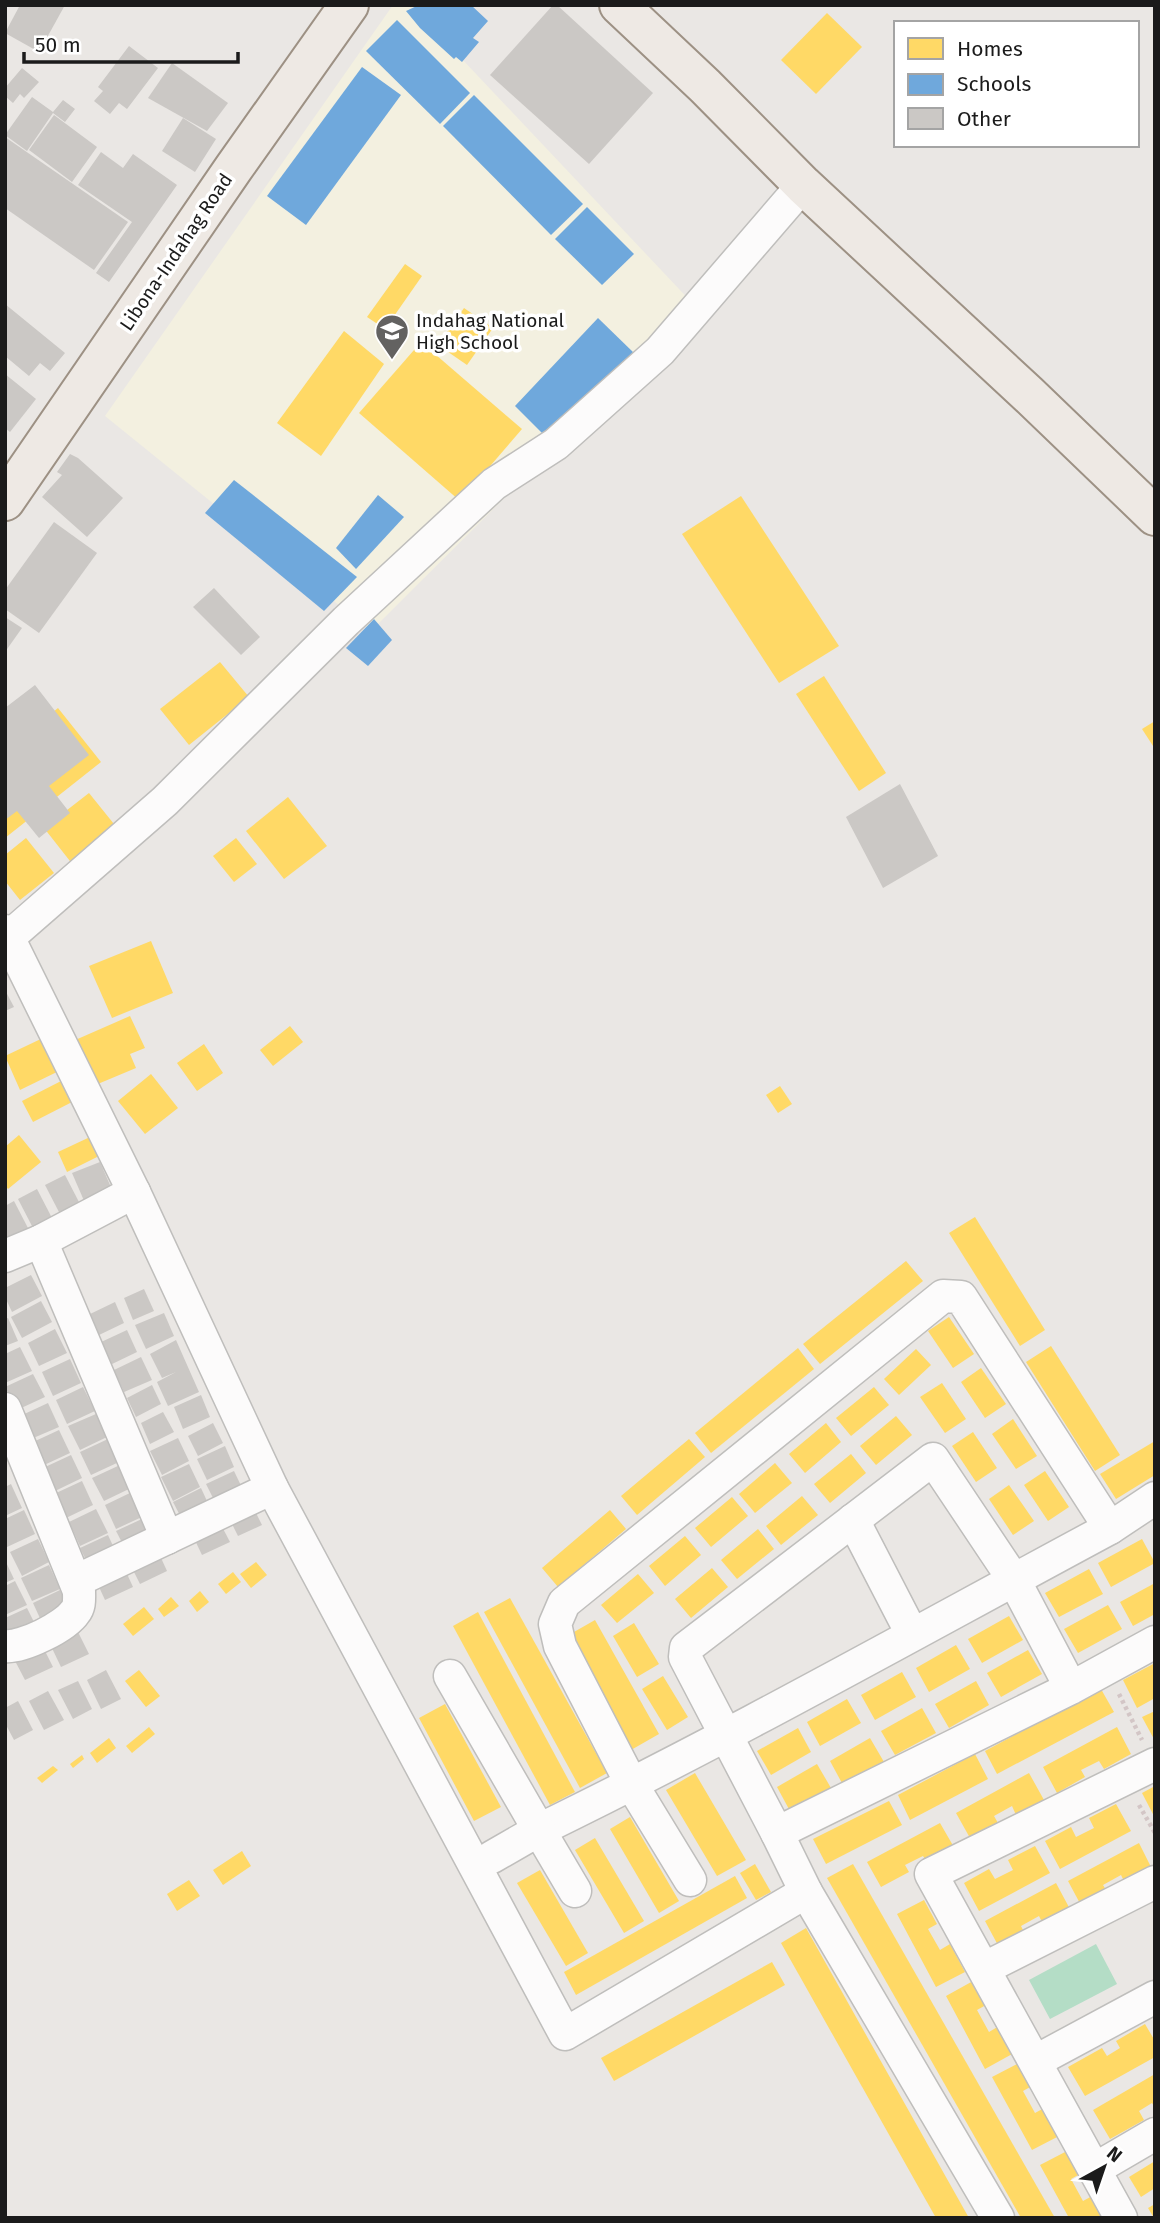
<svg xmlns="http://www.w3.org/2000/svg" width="1160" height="2223" font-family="'Fira Sans',sans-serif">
  <rect width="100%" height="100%" fill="#eae7e4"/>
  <path fill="#f3f0e0" d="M393,5H411L696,307L371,631L105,416Z"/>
  <path fill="#b4ddc6" d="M1096,1944L1117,1984L1050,2019L1029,1980Z"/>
  <g fill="#ffd966">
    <path d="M827,13L862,47L816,94L781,60Z"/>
    <path d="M405,264L422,276L385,329L367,317Z"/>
    <path d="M464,308L493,328L467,365L438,345Z"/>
    <path d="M344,331L384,364L321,456L277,423Z"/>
    <path d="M421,342L522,429L460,501L359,413Z"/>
    <path d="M741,496L839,646L779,683L682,534Z"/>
    <path d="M220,662L249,697L189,745L160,709Z"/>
    <path d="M824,676L886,773L859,791L796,694Z"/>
    <path d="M58,708L101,762L5,838V751Z"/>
    <path d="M1155,721V749L1142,729Z"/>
    <path d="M89,793L122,834L77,870L44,828Z"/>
    <path d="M288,797L327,846L284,879L246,831Z"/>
    <path d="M26,838L54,873L20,900L5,881V855Z"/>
    <path d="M236,838L257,864L234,882L213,856Z"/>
    <path d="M151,941L173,993L112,1018L89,966Z"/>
    <path d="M130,1016L145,1048L130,1054L136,1068L93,1086L73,1041Z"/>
    <path d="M290,1026L303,1042L273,1066L260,1050Z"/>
    <path d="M45,1037L61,1070L20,1090L5,1056Z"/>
    <path d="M204,1044L223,1073L197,1091L177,1063Z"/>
    <path d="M151,1074L178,1108L145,1134L118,1101Z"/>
    <path d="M65,1079L76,1100L33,1122L22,1101Z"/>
    <path d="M780,1086L792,1104L778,1113L766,1095Z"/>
    <path d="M19,1135L41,1162L8,1189L5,1185V1147Z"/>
    <path d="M90,1137L99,1156L67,1172L58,1152Z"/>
    <path d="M975,1217L1045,1330L1020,1346L949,1233Z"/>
    <path d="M906,1261L923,1281L820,1364L803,1344Z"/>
    <path d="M949,1317L974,1354L953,1368L928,1331Z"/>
    <path d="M1051,1346L1120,1455L1095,1471L1026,1362Z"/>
    <path d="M798,1348L814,1369L711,1453L695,1433Z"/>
    <path d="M916,1349L931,1365L899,1395L884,1379Z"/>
    <path d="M981,1368L1006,1404L985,1418L961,1382Z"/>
    <path d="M942,1383L966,1419L945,1433L920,1397Z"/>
    <path d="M874,1387L889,1405L851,1436L836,1418Z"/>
    <path d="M896,1416L912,1435L876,1465L860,1446Z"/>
    <path d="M1013,1419L1037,1456L1016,1469L992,1434Z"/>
    <path d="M826,1423L841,1442L805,1473L789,1454Z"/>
    <path d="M973,1432L997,1468L976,1482L952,1446Z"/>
    <path d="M689,1439L705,1457L637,1515L621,1496Z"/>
    <path d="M1155,1441V1475L1116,1499L1100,1474Z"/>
    <path d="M851,1454L866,1473L830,1503L814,1484Z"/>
    <path d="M775,1463L792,1483L755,1513L739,1494Z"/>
    <path d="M1045,1471L1069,1507L1048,1521L1024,1485Z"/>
    <path d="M1009,1485L1034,1521L1013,1535L989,1499Z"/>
    <path d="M802,1496L818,1515L781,1545L766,1526Z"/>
    <path d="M732,1497L748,1516L711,1547L695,1528Z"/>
    <path d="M610,1510L626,1529L558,1587L542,1568Z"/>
    <path d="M758,1529L774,1549L737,1579L721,1560Z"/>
    <path d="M685,1536L701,1555L665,1586L649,1566Z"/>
    <path d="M1142,1539L1155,1563L1111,1587L1098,1563Z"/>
    <path d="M256,1562L267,1575L251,1588L240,1574Z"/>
    <path d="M712,1568L728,1587L691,1618L675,1599Z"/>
    <path d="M1089,1569L1103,1594L1059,1617L1045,1593Z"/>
    <path d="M233,1572L241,1582L226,1594L218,1584Z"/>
    <path d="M638,1574L654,1593L617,1623L601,1605Z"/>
    <path d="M1155,1583V1614L1133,1626L1120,1602Z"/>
    <path d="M200,1591L209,1602L197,1612L189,1601Z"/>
    <path d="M171,1597L179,1606L164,1617L158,1609Z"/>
    <path d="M510,1598L607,1773L580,1788L484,1612Z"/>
    <path d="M1108,1605L1122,1629L1078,1653L1064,1629Z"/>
    <path d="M144,1607L154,1619L133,1636L123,1624Z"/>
    <path d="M478,1612L575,1792L550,1805L453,1626Z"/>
    <path d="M1009,1616L1023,1640L982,1663L968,1639Z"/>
    <path d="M595,1620L659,1734L631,1750L567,1636Z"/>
    <path d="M634,1623L659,1664L637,1677L613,1636Z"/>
    <path d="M956,1645L970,1669L929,1692L916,1668Z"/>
    <path d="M1028,1650L1042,1674L1001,1697L987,1673Z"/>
    <path d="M1155,1663V1698L1137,1708L1123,1680Z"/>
    <path d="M139,1670L160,1696L146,1707L125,1681Z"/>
    <path d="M902,1672L916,1697L875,1720L861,1695Z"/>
    <path d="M663,1676L688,1717L667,1730L642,1689Z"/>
    <path d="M976,1681L989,1705L949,1728L935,1704Z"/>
    <path d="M1101,1689L1114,1712L997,1774L985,1751Z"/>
    <path d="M847,1699L861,1723L820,1746L807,1722Z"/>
    <path d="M445,1704L501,1807L474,1821L419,1718Z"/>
    <path d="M922,1708L936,1733L895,1755L881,1731Z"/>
    <path d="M1155,1711V1741L1142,1717Z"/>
    <path d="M149,1727L155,1734L132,1753L126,1746Z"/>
    <path d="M1117,1727L1131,1754L1104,1769L1099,1761L1081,1770L1085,1777L1057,1793L1043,1767Z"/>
    <path d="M798,1728L811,1752L771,1775L757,1751Z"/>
    <path d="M109,1738L116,1748L97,1763L90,1753Z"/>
    <path d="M870,1738L884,1762L843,1785L830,1761Z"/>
    <path d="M975,1754L988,1779L910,1820L898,1795Z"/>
    <path d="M82,1755L84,1759L73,1768L70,1764Z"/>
    <path d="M817,1764L831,1788L790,1811L777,1787Z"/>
    <path d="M53,1766L58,1770L42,1783L37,1778Z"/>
    <path d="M695,1773L746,1860L717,1876L666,1790Z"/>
    <path d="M1029,1773L1044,1800L1016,1815L1012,1806L994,1816L998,1823L970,1838L956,1813Z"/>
    <path d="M1155,1786V1818L1142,1793Z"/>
    <path d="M889,1801L902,1825L826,1864L813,1839Z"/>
    <path d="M1116,1804L1131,1831L1060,1869L1045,1841L1071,1827L1076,1837L1094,1828L1089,1818Z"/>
    <path d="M630,1817L679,1901L659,1913L610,1829Z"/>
    <path d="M940,1823L955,1849L928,1864L923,1856L905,1865L909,1872L881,1887L867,1862Z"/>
    <path d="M595,1838L644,1921L624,1933L575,1850Z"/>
    <path d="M1139,1843L1153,1871L1126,1885L1121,1875L1103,1885L1109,1895L1083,1909L1068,1881Z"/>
    <path d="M1035,1846L1050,1873L979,1911L964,1883L989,1869L995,1879L1013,1870L1008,1860Z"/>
    <path d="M242,1851L251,1866L223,1885L213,1870Z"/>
    <path d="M755,1864L771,1892L756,1900L740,1873Z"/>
    <path d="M853,1864L1055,2218H1021L827,1878Z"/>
    <path d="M540,1870L588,1953L566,1966L517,1883Z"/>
    <path d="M735,1876L747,1898L576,1995L564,1972Z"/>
    <path d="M189,1880L200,1896L177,1911L167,1894Z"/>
    <path d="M1056,1883L1071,1911L1044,1926L1039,1916L1021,1926L1026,1936L1000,1949L985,1921Z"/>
    <path d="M924,1900L937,1924L928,1929L940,1950L950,1944L965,1972L936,1987L897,1914Z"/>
    <path d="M806,1928L969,2218H936L781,1943Z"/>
    <path d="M772,1962L785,1985L614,2081L601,2058Z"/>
    <path d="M973,1981L986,2005L977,2010L989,2032L999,2026L1014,2053L985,2069L946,1996Z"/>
    <path d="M1145,2024L1155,2041V2057L1085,2096L1068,2067L1102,2048L1107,2056L1120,2048L1116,2041Z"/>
    <path d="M1019,2063L1032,2086L1023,2091L1035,2113L1046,2107L1061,2135L1032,2150L992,2077Z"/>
    <path d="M1155,2074V2108L1152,2103L1139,2111L1144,2120L1110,2139L1093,2110Z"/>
    <path d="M1067,2151L1080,2174L1071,2179L1083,2201L1094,2195L1106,2218H1069L1040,2165Z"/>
    <path d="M1155,2161V2188L1141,2197L1129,2177Z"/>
    <path d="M1155,2204V2218H1154L1148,2208Z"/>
  </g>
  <g fill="#6fa8dc">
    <path d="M419,5H471L488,21L473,38L479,42L462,62L456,57L454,59L420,28L406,11Z"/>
    <path d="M397,20L470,93L440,124L366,51Z"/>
    <path d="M362,67L401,95L306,225L267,196Z"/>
    <path d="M474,95L583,204L551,235L443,126Z"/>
    <path d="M587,207L634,254L602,285L555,239Z"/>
    <path d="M598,318L635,354L551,442L515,406Z"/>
    <path d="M234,480L357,577L324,611L205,513Z"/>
    <path d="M378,495L404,517L356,569L336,548Z"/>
    <path d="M374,619L392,640L368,666L346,648Z"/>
  </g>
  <g fill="#cbc8c5">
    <path d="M20,5H65L39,52L5,33Z"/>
    <path d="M553,5H557L653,93L589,164L490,75Z"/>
    <path d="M129,46L158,68L127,109L119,103L110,114L94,101L103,91L98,87Z"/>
    <path d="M172,63L228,103L207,131L148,98Z"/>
    <path d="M22,68L39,82L24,98L20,94L13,103L5,96V88Z"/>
    <path d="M32,97L53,112L63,100L75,109L65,122L53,113L27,151L5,135Z"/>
    <path d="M54,115L97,147L72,182L29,150Z"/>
    <path d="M183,118L216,139L195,172L162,151Z"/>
    <path d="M5,137L128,222L94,270L5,208Z"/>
    <path d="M101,152L123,168L133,154L177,185L109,282L96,273L132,222L78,185Z"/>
    <path d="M5,304L65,353L50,371L40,363L29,376L5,356Z"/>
    <path d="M5,374L36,399L10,432L5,428Z"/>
    <path d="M70,454L78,458L123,498L87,537L42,497L62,475L57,472Z"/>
    <path d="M54,522L97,553L39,633L5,609V590Z"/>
    <path d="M214,588L260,637L241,655L193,607Z"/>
    <path d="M5,617L22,628L5,652Z"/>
    <path d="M35,685L89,755L49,786L70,813L39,838L17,811L5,820V708Z"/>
    <path d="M900,784L938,856L883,888L846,817Z"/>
    <path d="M5,990L14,1007L5,1011Z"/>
    <path d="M100,1162L113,1192L85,1203L72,1173Z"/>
    <path d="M65,1175L80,1204L60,1214L45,1185Z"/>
    <path d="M37,1189L52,1218L33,1228L18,1199Z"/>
    <path d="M14,1201L29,1230L9,1240L5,1233V1206Z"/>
    <path d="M31,1275L42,1296L12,1312L5,1297V1288Z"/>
    <path d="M144,1289L154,1311L133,1320L124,1298Z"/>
    <path d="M41,1301L52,1322L22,1338L11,1317Z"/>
    <path d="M115,1302L124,1323L99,1335L88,1315Z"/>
    <path d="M164,1313L174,1336L146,1349L135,1325Z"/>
    <path d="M8,1318L18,1341L5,1346V1319Z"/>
    <path d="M55,1329L67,1353L39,1366L28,1343Z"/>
    <path d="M127,1330L137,1352L110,1365L99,1343Z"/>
    <path d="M176,1340L199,1392L168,1406L157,1382L176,1372L162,1378L150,1354Z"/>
    <path d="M20,1347L32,1371L5,1383V1354Z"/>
    <path d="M141,1357L152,1380L124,1392L114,1370Z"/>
    <path d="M70,1359L81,1383L53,1396L42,1372Z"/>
    <path d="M33,1374L45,1397L17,1410L5,1387Z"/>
    <path d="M152,1385L161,1404L136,1417L127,1398Z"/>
    <path d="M83,1387L95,1411L67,1424L56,1400Z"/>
    <path d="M201,1395L210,1417L183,1429L174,1407Z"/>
    <path d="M48,1403L59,1427L31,1439L20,1416Z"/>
    <path d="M163,1412L174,1432L150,1444L141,1423Z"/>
    <path d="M96,1414L107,1437L80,1450L68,1426Z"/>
    <path d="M213,1423L223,1443L198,1456L188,1436Z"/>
    <path d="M59,1430L70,1453L42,1466L31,1443Z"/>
    <path d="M178,1438L189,1461L162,1475L150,1451Z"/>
    <path d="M108,1439L119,1462L91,1475L80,1452Z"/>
    <path d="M225,1446L234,1467L207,1480L197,1459Z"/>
    <path d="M71,1455L82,1478L55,1491L43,1468Z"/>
    <path d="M189,1464L200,1487L173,1501L161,1477Z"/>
    <path d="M120,1465L131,1488L104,1501L92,1478Z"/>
    <path d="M234,1471L245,1494L218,1508L206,1484Z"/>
    <path d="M82,1481L93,1505L66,1518L54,1494Z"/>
    <path d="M11,1484L22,1508L5,1516V1487Z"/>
    <path d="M201,1488L212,1512L185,1525L173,1502Z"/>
    <path d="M132,1492L144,1516L116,1529L105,1505Z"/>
    <path d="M252,1505L262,1525L238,1536L228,1516Z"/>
    <path d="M96,1509L108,1533L80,1546L69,1522Z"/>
    <path d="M24,1510L35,1534L7,1547L5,1543V1519Z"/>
    <path d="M144,1518L156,1541L128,1554L116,1531Z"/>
    <path d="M218,1519L230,1542L202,1555L191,1532Z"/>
    <path d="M108,1535L119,1559L92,1572L80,1548Z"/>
    <path d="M38,1539L49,1562L22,1576L10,1552Z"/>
    <path d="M156,1547L167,1571L140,1584L128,1560Z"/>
    <path d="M5,1560L14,1579L5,1583Z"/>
    <path d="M122,1563L133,1587L105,1600L94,1576Z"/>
    <path d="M49,1565L60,1589L32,1601L21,1578Z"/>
    <path d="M15,1581L27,1605L5,1615V1586Z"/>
    <path d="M60,1590L72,1614L44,1627L33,1603Z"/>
    <path d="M27,1608L39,1632L5,1633V1618Z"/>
    <path d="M77,1630L89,1654L61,1667L50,1644Z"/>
    <path d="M41,1643L53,1667L25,1680L13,1657Z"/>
    <path d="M106,1670L121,1699L101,1709L87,1680Z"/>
    <path d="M78,1681L92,1709L73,1719L58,1690Z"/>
    <path d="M48,1691L64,1720L44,1730L29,1701Z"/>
    <path d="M18,1701L33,1730L14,1740L5,1723V1708Z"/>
  </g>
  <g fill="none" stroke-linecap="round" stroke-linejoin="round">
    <g stroke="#bfbebc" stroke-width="35">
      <g id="minor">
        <path d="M5,931L134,1192L272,1488L565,2034L806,1892L777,1833"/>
        <path d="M9,937L165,801L346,621L494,484L556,444L660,351L803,185"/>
        <path d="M41,1241L167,1538"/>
        <path d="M5,1256L41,1241L134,1192"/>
        <path d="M5,1409L79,1591C79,1599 80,1606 75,1612C65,1627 22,1648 5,1646"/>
        <path d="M853,1520L912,1634"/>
        <path d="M1110,1528L1155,1498"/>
        <path d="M76,1581L272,1488"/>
        <path d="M450,1676L539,1830C732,1736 920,1630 1110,1528L961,1297L943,1296L564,1603L555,1624L560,1646L632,1785L690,1880"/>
        <path d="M1071,1688L1014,1580L933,1459L686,1648L685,1657L777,1833L1071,1688L1155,1642"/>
        <path d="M492,1857L539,1830L575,1891"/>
        <path d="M806,1892L998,2218"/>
        <path d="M985,1968L1155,1882"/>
        <path d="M1036,2061L1155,1997"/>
        <path d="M1095,2169L1155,2134"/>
        <path d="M1121,2218L931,1874L1155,1764"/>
      </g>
    </g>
    <g stroke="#9d9184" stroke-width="42">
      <g id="major">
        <path d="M619,5L705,86L803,185L1028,394L1155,516"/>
        <path d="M5,501L233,169L349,5"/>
      </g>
    </g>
    <g stroke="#d3c6c6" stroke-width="4.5" stroke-dasharray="3.5 3.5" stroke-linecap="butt">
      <path d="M1119,1694L1142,1740"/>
      <path d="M1139,1805L1155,1833"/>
    </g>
    <use href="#minor" stroke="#fcfbfb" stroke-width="32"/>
    <use href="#major" stroke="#eee9e4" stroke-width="38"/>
  </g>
  <defs>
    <g id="school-pin" transform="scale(1.75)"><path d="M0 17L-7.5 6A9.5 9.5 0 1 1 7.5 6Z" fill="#636261" stroke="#fff"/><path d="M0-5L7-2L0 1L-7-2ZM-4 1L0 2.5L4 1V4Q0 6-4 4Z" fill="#fff"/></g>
  </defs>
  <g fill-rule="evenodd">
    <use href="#school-pin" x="392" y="331"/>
  </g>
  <g text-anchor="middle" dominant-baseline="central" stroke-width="7" stroke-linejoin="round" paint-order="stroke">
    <g font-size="19" fill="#1b1b1b" stroke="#fff">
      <text transform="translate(176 252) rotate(-56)">Libona-Indahag Road</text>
    </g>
    <g font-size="19" fill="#1b1b1b" stroke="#fff" text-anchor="start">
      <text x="416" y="320">Indahag National<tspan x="416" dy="22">High School</tspan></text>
    </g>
  </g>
  <rect width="1160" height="2223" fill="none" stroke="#1b1b1b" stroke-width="14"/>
  <rect x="894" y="21" width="245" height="126" fill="#ffffff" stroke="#a4a4a4" stroke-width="2"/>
  <rect x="908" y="38" width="35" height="21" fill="#ffd966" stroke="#a4a4a4" stroke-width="2"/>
  <text x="957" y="56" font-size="21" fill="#1b1b1b">Homes</text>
  <rect x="908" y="74" width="35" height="21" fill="#6fa8dc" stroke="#a4a4a4" stroke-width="2"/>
  <text x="957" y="91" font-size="21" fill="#1b1b1b">Schools</text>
  <rect x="908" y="108" width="35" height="21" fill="#cbc8c5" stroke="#a4a4a4" stroke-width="2"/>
  <text x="957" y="126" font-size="21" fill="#1b1b1b">Other</text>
  <g transform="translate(1104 2167) rotate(40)" stroke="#ffffff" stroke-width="5" paint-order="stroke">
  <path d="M0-5L12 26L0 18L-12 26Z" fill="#1b1b1b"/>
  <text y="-10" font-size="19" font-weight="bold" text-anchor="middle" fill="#1b1b1b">N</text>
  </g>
  <path d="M24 52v10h214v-10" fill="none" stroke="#1b1b1b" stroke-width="3.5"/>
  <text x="35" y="52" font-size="21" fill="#1b1b1b" stroke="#ffffff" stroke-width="5" paint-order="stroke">50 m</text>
</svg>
